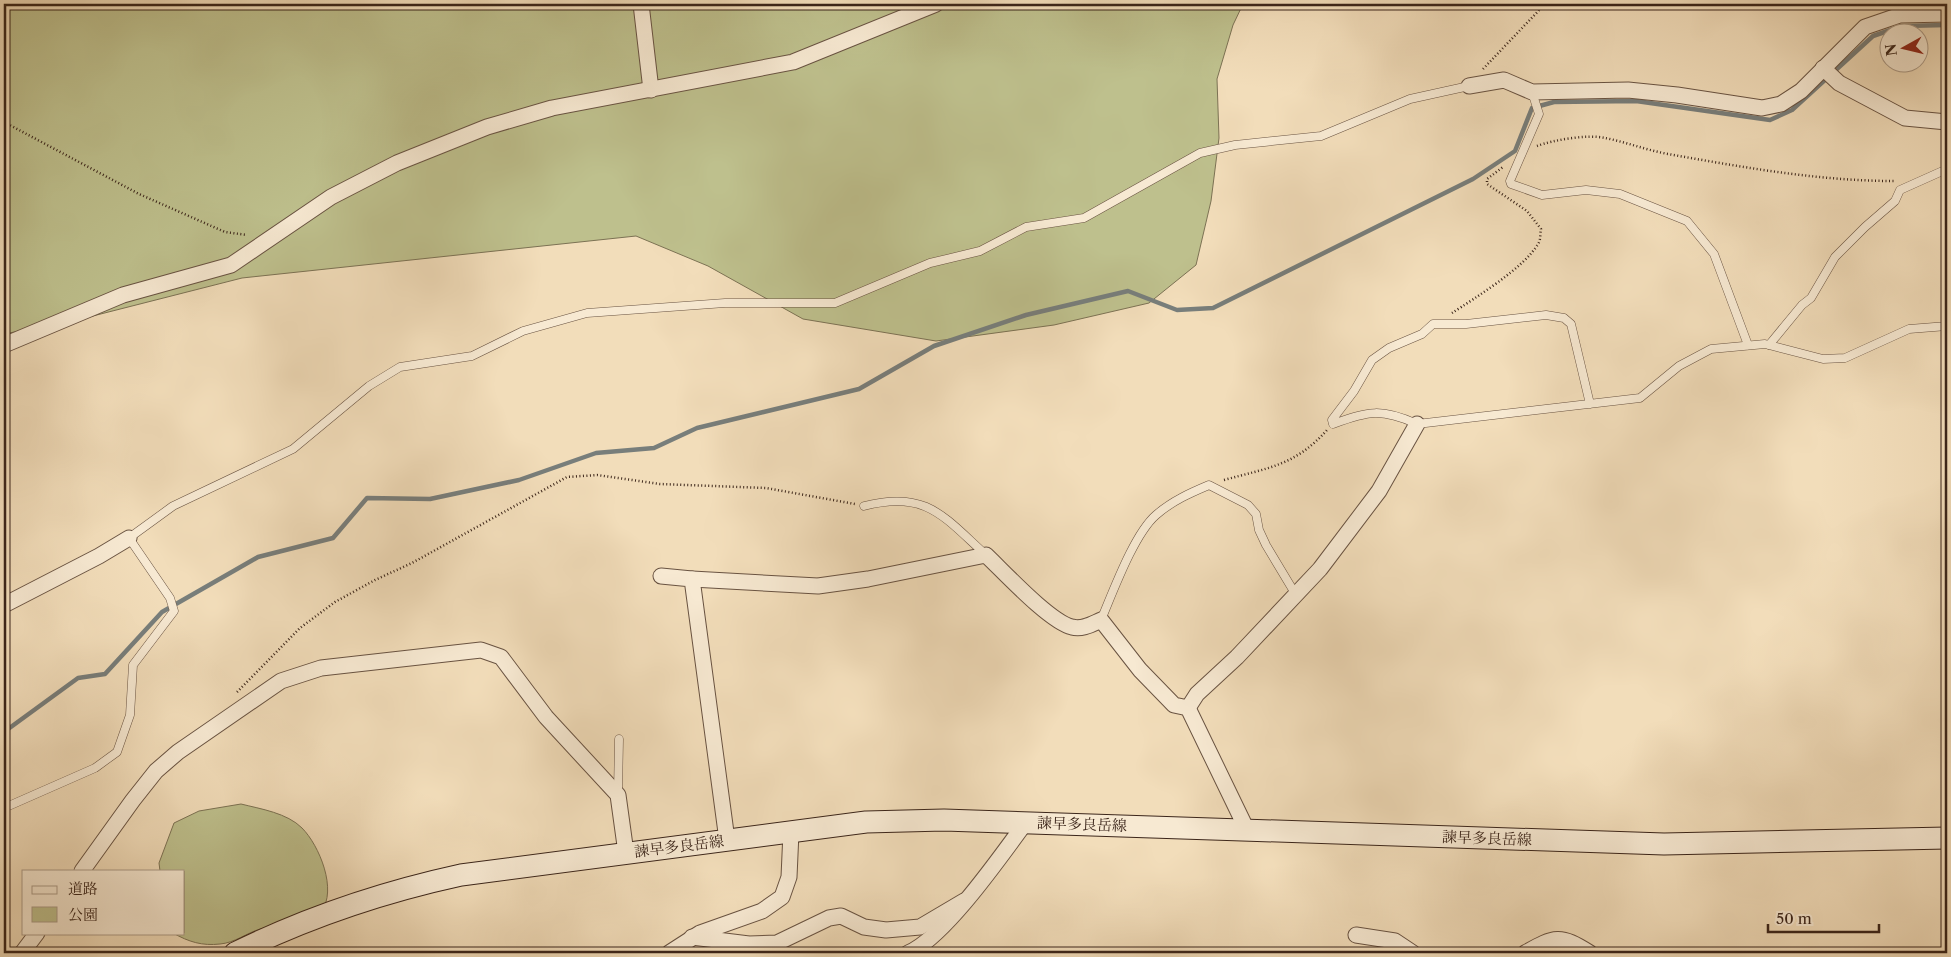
<svg xmlns="http://www.w3.org/2000/svg" width="1951" height="957" font-family="'Libre Caslon Text','Noto Serif JP',serif">
  <rect width="100%" height="100%" fill="#f2ddba"/>
  <filter id="stains"><feTurbulence type="fractalNoise" baseFrequency=".004" numOctaves="4"/><feColorMatrix values="0 0 0 0 .2 0 0 0 0 .09 0 0 0 0 .02 0 0 0 .5 -.17"/></filter>
  <radialGradient id="worn" r=".72"><stop offset=".6" stop-color="#630" stop-opacity="0"/><stop offset="1" stop-color="#630" stop-opacity=".3"/></radialGradient>
  <g fill="#bec08d" stroke="#7c7254">
    <path d="M4,4H1243L1233,25L1217,79L1219,138L1211,201L1196,265L1149,303L1054,325L936,341L803,319L708,266L636,236L242,278L81,319L4,334Z"/>
    <path d="M241,804C261,809 287,813 302,828C319,845 338,890 321,912C309,928 278,924 260,929C247,933 234,943 220,944C202,946 189,942 173,933H184V871H160L159,863L174,823L199,811Z"/>
  </g>
  <g fill="none" stroke-linecap="round" stroke-linejoin="round">
    <path stroke="#787e7b" stroke-width="4.5" d="M4,732L78,678L105,674L162,612L258,557L333,538L367,498L430,499L519,480L596,453L654,448L697,428L859,389L934,346L1026,315L1128,291L1177,310L1213,308L1473,179L1515,151L1532,108L1554,102L1636,101L1770,120L1792,110L1873,36L1902,26L1947,25"/>
    <g stroke="#695342" stroke-width="9">
      <g id="service">
        <path d="M1532,92L1539,114L1510,181L1511,184L1542,195L1586,190L1620,194L1687,221L1714,254L1748,345"/>
        <path d="M1769,345L1802,305L1811,298L1835,257L1865,227L1895,201L1900,190L1947,169"/>
        <path d="M1590,404L1571,324L1564,318L1546,315L1466,324H1433L1422,334L1389,348L1372,360L1354,391L1332,420L1333,424C1369,411 1381,408 1417,424L1640,398L1679,366L1711,349L1765,344L1823,359L1845,358L1909,329L1947,326"/>
        <path d="M864,506C926,490 943,516 985,554"/>
        <path d="M1101,620C1113,592 1134,534 1156,515C1172,501 1190,493 1209,485L1248,505L1256,514L1259,530L1266,545L1296,595"/>
        <path d="M618,793L619,739"/>
        <path d="M4,808L95,768L117,752L130,715L133,665L174,611L170,598L129,538L173,506L293,449L369,386L400,367L472,356L523,331L587,313L725,303H835L930,263L980,251L1026,227L1084,218L1200,153L1235,145L1321,136L1410,99L1469,86"/>
      </g>
    </g>
    <g stroke="#695342" stroke-width="17">
      <g id="minor">
        <path d="M641,4L651,90"/>
        <path d="M1823,68L1839,83L1905,118L1947,122"/>
        <path d="M1469,86L1504,80L1532,92L1628,90L1677,95L1762,108L1781,104L1801,91L1865,27L1900,15L1947,14"/>
        <path d="M4,345L123,295L231,265L331,197L397,163L487,127L552,108L793,62L936,4"/>
        <path d="M661,576L692,579L727,840"/>
        <path d="M692,579L818,586L868,579L986,555C1004,572 1050,622 1072,627C1082,630 1092,624 1101,620L1140,670L1174,705L1188,708L1247,830"/>
        <path d="M4,605L99,556L129,538"/>
        <path d="M1188,708L1197,694L1237,657L1320,569L1379,491L1417,424"/>
        <path d="M82,871L133,800L156,771L178,752L281,681L321,668L481,650L501,657L546,717L618,795L626,853"/>
        <path d="M1356,935L1395,941L1413,953"/>
        <path d="M692,937L749,944L777,943L829,918L841,916L864,927L886,930L920,927L964,901"/>
        <path d="M22,953L37,933"/>
        <path d="M669,953L700,933L762,911L782,897L789,877L791,832"/>
        <path d="M908,953C944,938 1001,856 1026,822"/>
        <path d="M1525,953C1555,936 1560,934 1590,953"/>
      </g>
    </g>
    <g stroke="#3b251a" stroke-width="23">
      <path id="secondary" d="M235,953C306,918 383,892 461,875L866,822L944,820L1664,844L1947,838"/>
    </g>
    <g stroke="#3b251a" stroke-width="2.5" stroke-dasharray="1 2.5" stroke-linecap="butt">
      <path d="M1483,69L1545,4"/>
      <path d="M4,122L139,194L225,232L247,235"/>
      <path d="M1537,146C1553,140 1588,134 1605,138C1626,142 1646,150 1668,154C1742,167 1818,181 1894,181"/>
      <path d="M1452,313C1475,298 1524,268 1538,244C1541,240 1540,233 1541,229L1527,211L1487,184V179L1503,167"/>
      <path d="M1224,480C1267,468 1295,466 1327,430"/>
      <path d="M237,692L300,628L335,602L375,580L412,563L567,477L597,475L660,484L766,488L855,504"/>
    </g>
    <use href="#service" stroke="#f7e9d2" stroke-width="8"/>
    <use href="#minor" stroke="#f7e9d2" stroke-width="15"/>
    <use href="#secondary" stroke="#f7e9d2" stroke-width="21"/>
  </g>
  <g text-anchor="middle" dominant-baseline="central" stroke-width="4.5" stroke-linejoin="round" paint-order="stroke">
    <g font-size="15" fill="#3b251a" stroke="#f7e9d2">
      <text transform="translate(1082 824) rotate(2)">諫早多良岳線</text>
      <text transform="translate(1487 838) rotate(2)">諫早多良岳線</text>
      <text transform="translate(679 846) rotate(-7)">諫早多良岳線</text>
    </g>
  </g>
  <rect width="1951" height="957" fill="none" stroke="#f2ddba" stroke-width="20"/>
  <rect x="5" y="5" width="1941" height="947" fill="none" stroke="#3b251a" stroke-width="2.5"/>
  <rect x="10" y="10" width="1931" height="937" fill="none" stroke="#3b251a"/>
  <rect x="22" y="870" width="162" height="65" fill="#f7e9d2" stroke="#ac9b88"/>
  <rect x="32" y="886" width="25" height="8" fill="#f7e9d2" stroke="#ac9b88"/>
  <text x="68" y="894" font-size="15" fill="#3b251a">道路</text>
  <rect x="32" y="907" width="25" height="15" fill="#bec08d" stroke="#ac9b88"/>
  <text x="68" y="920" font-size="15" fill="#3b251a">公園</text>
  <g transform="translate(1904 48) rotate(262)"><circle r="24" fill="#f7e9d2" stroke="#ac9b88"/>
  <path d="M0-4L9 19L0 12L-9 19Z" fill="#8f2418"/>
  <text y="-8" font-size="14" font-weight="bold" text-anchor="middle" fill="#3b251a">N</text>
  </g>
  <path d="M1768 924v8h111v-8" fill="none" stroke="#3b251a" stroke-width="2.5"/>
  <text x="1776" y="924" font-size="15" fill="#3b251a" stroke="#f7e9d2" stroke-width="4" paint-order="stroke">50 m</text>
  <rect width="100%" height="100%" filter="url(#stains)"/>
  <rect width="100%" height="100%" fill="url(#worn)"/>
</svg>
